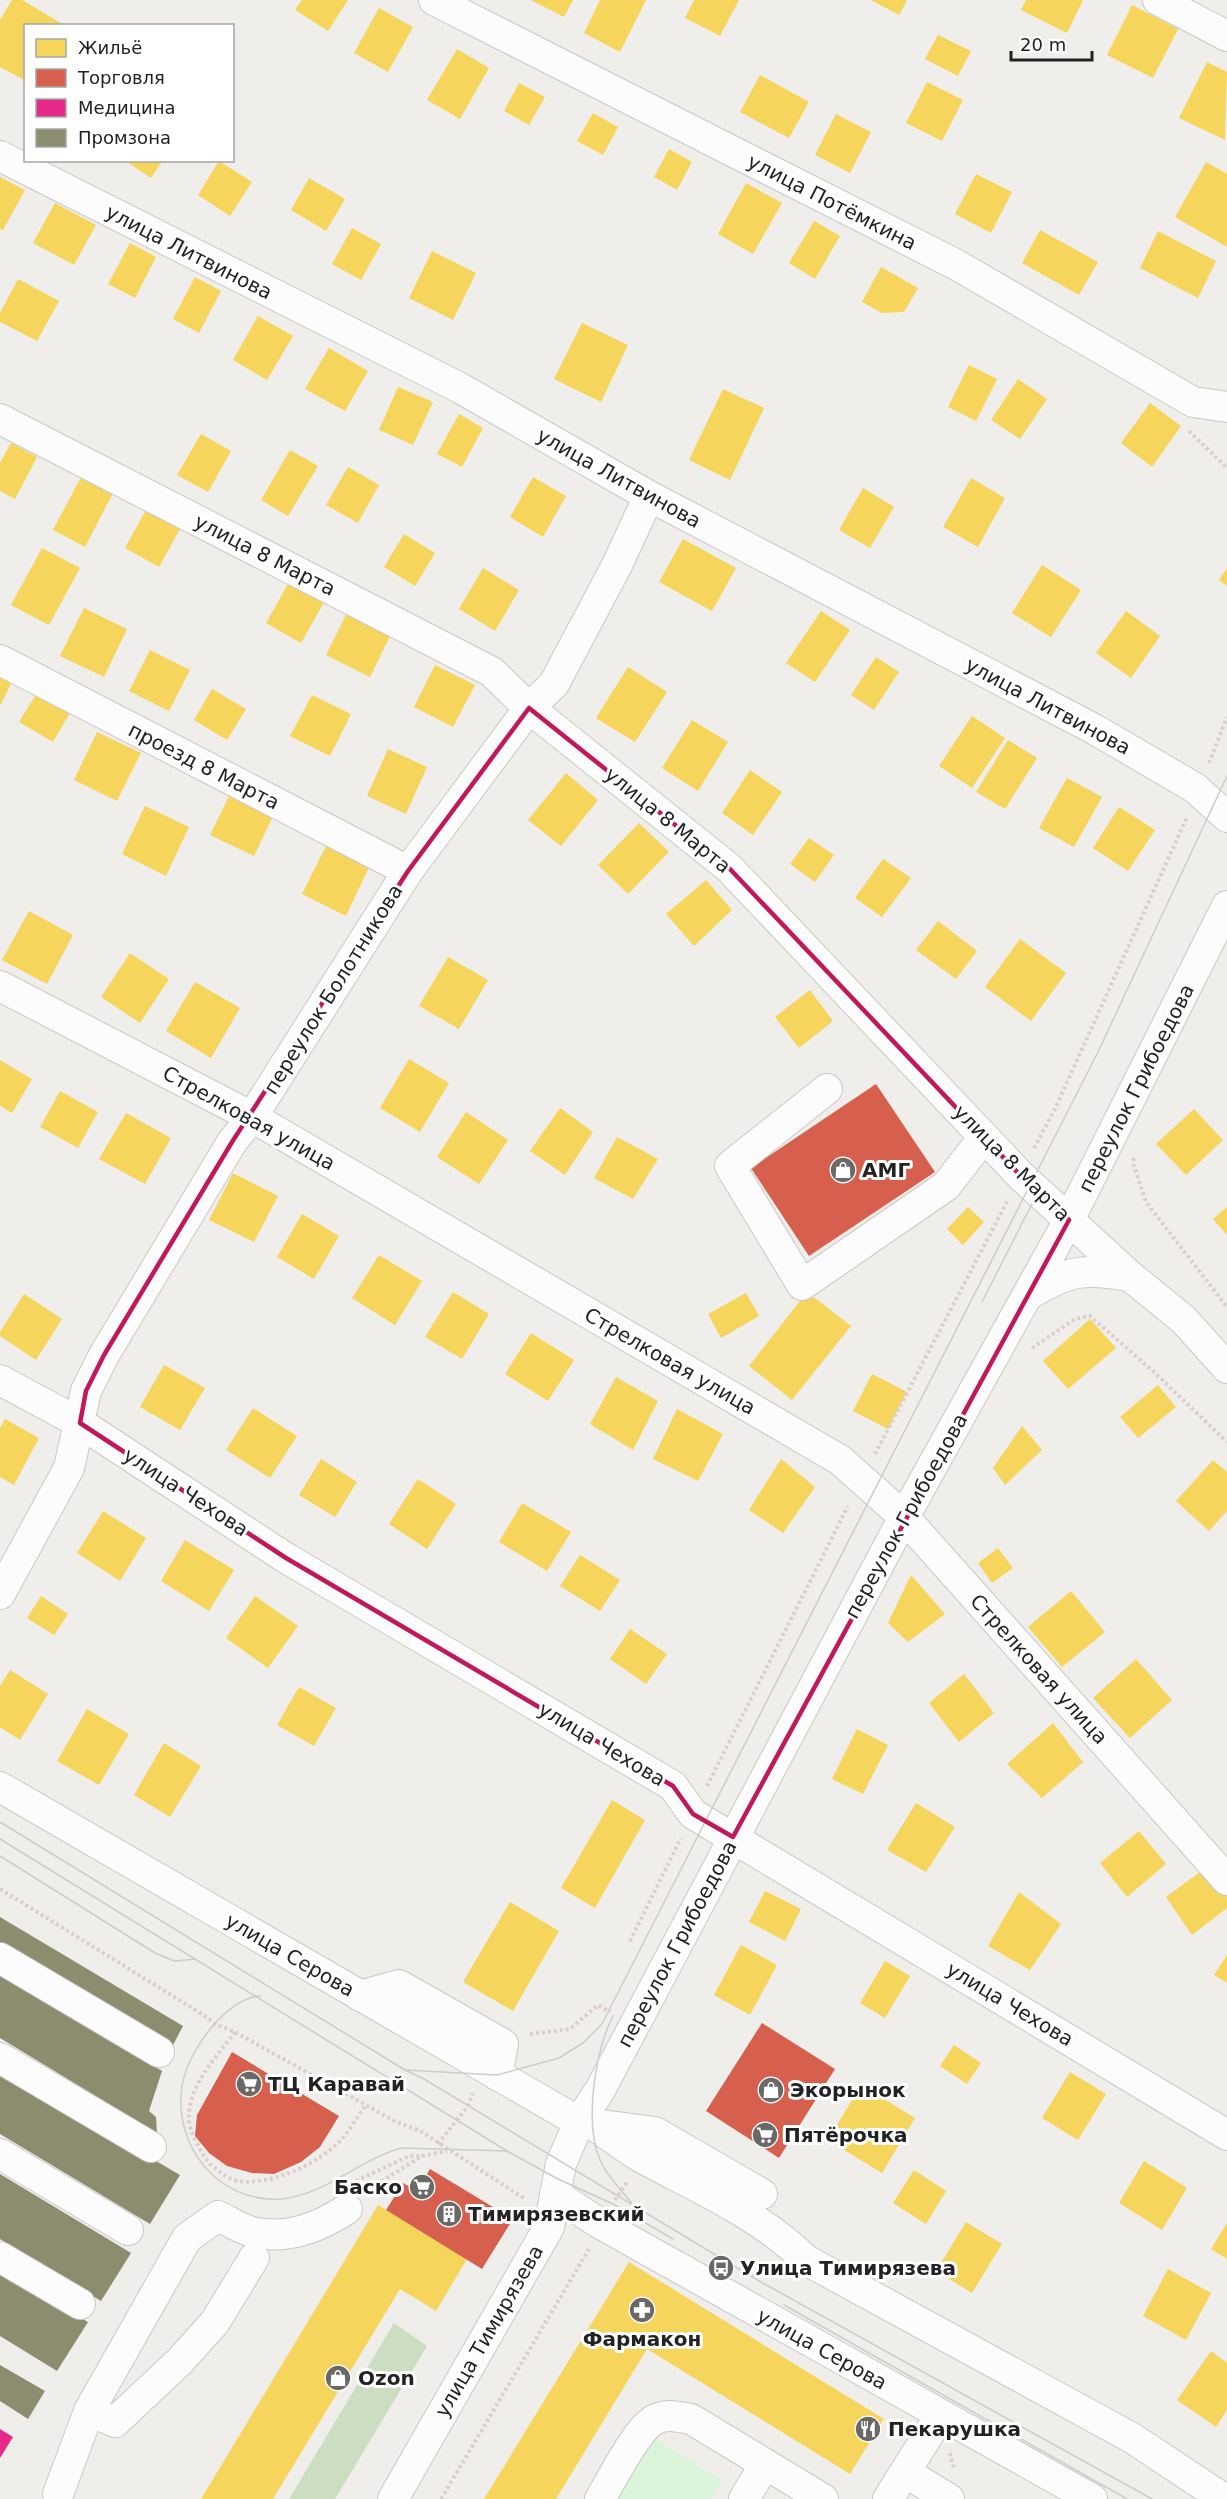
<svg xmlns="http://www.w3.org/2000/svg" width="1227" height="2499" font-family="'DejaVu Sans',sans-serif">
  <rect width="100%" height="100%" fill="#f0eeeb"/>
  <path fill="#cbdec1" d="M394,2323L427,2346L335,2499H289Z"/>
  <path fill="#daf5da" d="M651,2436L722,2481L711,2499H614Z"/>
  <g fill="#f6d55c">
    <path d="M12,0H22L66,26H26V81L0,67V20Z"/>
    <path d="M302,0H348L328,31L295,10Z"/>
    <path d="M531,0H573L564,17Z"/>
    <path d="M600,0H646L620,52L584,33Z"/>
    <path d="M694,0H739L720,36L685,18Z"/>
    <path d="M871,0H907L899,15Z"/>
    <path d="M1026,0H1083L1067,33L1021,10Z"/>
    <path d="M1132,5L1178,29L1153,78L1107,55Z"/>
    <path d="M379,8L413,27L388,72L354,53Z"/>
    <path d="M938,35L971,51L958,76L925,59Z"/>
    <path d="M457,49L489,68L460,119L427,100Z"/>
    <path d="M1207,62L1227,72L1225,140L1179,118Z"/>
    <path d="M760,75L809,102L789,138L740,112Z"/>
    <path d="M927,82L963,100L942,141L906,123Z"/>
    <path d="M519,83L545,97L529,125L504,111Z"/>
    <path d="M593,113L618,127L603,155L577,141Z"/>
    <path d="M836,114L871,132L850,173L815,155Z"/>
    <path d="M669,149L692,162L677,190L654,177Z"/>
    <path d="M124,160H163L151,178Z"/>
    <path d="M219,161L252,182L230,216L198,195Z"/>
    <path d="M1206,162L1227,174V247L1175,217Z"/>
    <path d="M976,174L1012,192L991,233L955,214Z"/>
    <path d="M0,177L25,190L3,230L0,229Z"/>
    <path d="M309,178L345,199L326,231L291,210Z"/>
    <path d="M746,183L782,203L753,254L718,234Z"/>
    <path d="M55,203L96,225L74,265L33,243Z"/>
    <path d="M814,221L840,236L815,279L789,263Z"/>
    <path d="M352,228L381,244L361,280L332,264Z"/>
    <path d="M1040,230L1098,262L1079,295L1022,263Z"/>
    <path d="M1158,231L1216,261L1198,298L1140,268Z"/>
    <path d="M130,243L156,257L135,298L108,284Z"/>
    <path d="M432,251L476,273L453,320L409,298Z"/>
    <path d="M881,267L918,288L904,312L882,313L862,302Z"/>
    <path d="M195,277L221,291L199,333L173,319Z"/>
    <path d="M18,279L59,301L37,341L0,322V313Z"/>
    <path d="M258,316L293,336L267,380L233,360Z"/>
    <path d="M582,323L628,345L601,402L554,379Z"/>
    <path d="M329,348L368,371L345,411L305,389Z"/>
    <path d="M969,365L997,379L976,421L948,407Z"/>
    <path d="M1018,379L1047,399L1020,439L991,420Z"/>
    <path d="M398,387L433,402L413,445L379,430Z"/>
    <path d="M723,389L764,408L730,480L689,460Z"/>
    <path d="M1150,403L1181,426L1152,467L1121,443Z"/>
    <path d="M459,414L483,428L462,467L437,454Z"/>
    <path d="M201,434L231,451L208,492L177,475Z"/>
    <path d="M11,443L37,457L15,499L0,491V463Z"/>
    <path d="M290,450L318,466L288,516L261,500Z"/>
    <path d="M348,467L379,485L358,523L326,505Z"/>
    <path d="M81,477L113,493L85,547L53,530Z"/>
    <path d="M533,477L566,496L543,537L510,517Z"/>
    <path d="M971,478L1005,498L978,547L943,527Z"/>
    <path d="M863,488L894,507L870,548L839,530Z"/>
    <path d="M146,510L180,529L159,567L125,548Z"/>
    <path d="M404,534L435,553L415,586L384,567Z"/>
    <path d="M683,539L736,568L712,611L659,582Z"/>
    <path d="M42,548L80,568L49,625L11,605Z"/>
    <path d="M1042,565L1081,590L1051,637L1012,613Z"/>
    <path d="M483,568L519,590L495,631L459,609Z"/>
    <path d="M1227,568V586L1219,580Z"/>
    <path d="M292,577L327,597L301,643L266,623Z"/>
    <path d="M350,607L394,628L370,677L326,655Z"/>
    <path d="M84,608L127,629L104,677L60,656Z"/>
    <path d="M821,611L850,630L815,682L786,663Z"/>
    <path d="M1126,611L1160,636L1131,678L1096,653Z"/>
    <path d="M150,650L190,670L169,711L129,691Z"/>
    <path d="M876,657L899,672L874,710L851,695Z"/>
    <path d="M435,665L475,685L453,727L414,707Z"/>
    <path d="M628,667L667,692L635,742L596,718Z"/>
    <path d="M0,671L14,678L0,706Z"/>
    <path d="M212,689L246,709L227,740L194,720Z"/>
    <path d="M38,691L71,711L53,742L19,722Z"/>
    <path d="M312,695L351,714L330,756L290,736Z"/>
    <path d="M972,716L1005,738L972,788L939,766Z"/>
    <path d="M692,720L728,742L698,791L662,768Z"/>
    <path d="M97,732L141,753L117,801L74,780Z"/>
    <path d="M1008,740L1037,758L1005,809L976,792Z"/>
    <path d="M388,749L427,767L406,814L367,796Z"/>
    <path d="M750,770L782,792L753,835L722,813Z"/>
    <path d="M566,773L598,800L561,846L528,820Z"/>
    <path d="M1067,778L1102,797L1074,847L1039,828Z"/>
    <path d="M234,786L277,808L254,856L210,835Z"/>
    <path d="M145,806L189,827L166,876L122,854Z"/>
    <path d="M1119,807L1155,830L1128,871L1093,848Z"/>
    <path d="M639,823L669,852L628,894L598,865Z"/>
    <path d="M809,838L834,855L815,882L790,864Z"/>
    <path d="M326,846L369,867L346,916L302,894Z"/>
    <path d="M883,859L911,878L882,917L855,898Z"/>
    <path d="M706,880L732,910L694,946L666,914Z"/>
    <path d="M29,911L73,935L47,984L2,960Z"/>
    <path d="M938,921L977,951L956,979L916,950Z"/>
    <path d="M1020,939L1066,973L1031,1021L985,987Z"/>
    <path d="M130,953L169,979L140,1023L101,997Z"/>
    <path d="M448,957L488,980L459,1029L419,1006Z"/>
    <path d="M195,982L240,1008L211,1058L166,1031Z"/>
    <path d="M810,990L833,1021L799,1048L775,1017Z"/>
    <path d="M409,1059L449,1083L420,1132L380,1108Z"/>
    <path d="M0,1060L32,1079L12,1113L0,1106Z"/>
    <path d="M60,1091L98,1112L78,1148L40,1127Z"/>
    <path d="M560,1108L593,1132L565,1175L530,1151Z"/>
    <path d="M1194,1109L1223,1140L1186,1175L1156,1144Z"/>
    <path d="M466,1112L508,1140L479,1184L437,1157Z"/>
    <path d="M126,1113L171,1138L145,1184L99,1159Z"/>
    <path d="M617,1137L658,1159L633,1199L594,1178Z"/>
    <path d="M233,1173L278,1196L254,1242L209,1220Z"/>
    <path d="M968,1207L984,1222L963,1245L947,1229Z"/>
    <path d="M1227,1207V1235L1213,1219Z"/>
    <path d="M302,1214L339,1236L314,1279L277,1257Z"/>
    <path d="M379,1255L422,1281L395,1325L352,1298Z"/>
    <path d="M453,1292L489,1314L462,1359L425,1337Z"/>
    <path d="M807,1292L851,1326L792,1400L749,1366Z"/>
    <path d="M746,1293L759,1316L721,1338L708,1314Z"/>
    <path d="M24,1294L62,1319L36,1360L0,1336V1332Z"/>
    <path d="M1090,1319L1116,1348L1068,1389L1043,1361Z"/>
    <path d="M531,1333L574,1360L548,1401L505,1374Z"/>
    <path d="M164,1365L205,1388L180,1430L140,1407Z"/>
    <path d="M872,1374L907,1392L888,1429L853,1411Z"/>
    <path d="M616,1377L658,1401L633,1450L590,1424Z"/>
    <path d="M1158,1385L1176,1407L1138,1438L1120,1417Z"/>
    <path d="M253,1408L297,1436L270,1478L226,1450Z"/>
    <path d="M677,1409L723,1434L698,1481L653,1459Z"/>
    <path d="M5,1419L39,1438L14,1485L0,1477V1428Z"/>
    <path d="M1022,1426L1042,1450L1005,1485L993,1468Z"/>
    <path d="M321,1459L357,1482L335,1517L299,1495Z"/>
    <path d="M781,1459L815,1487L783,1533L749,1510Z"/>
    <path d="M1213,1460L1227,1472V1511L1209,1531L1176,1501Z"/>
    <path d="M418,1479L456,1504L427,1549L389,1524Z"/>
    <path d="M522,1503L571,1532L547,1571L499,1542Z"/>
    <path d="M103,1511L146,1538L120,1581L77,1553Z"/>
    <path d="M185,1540L234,1570L209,1611L161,1581Z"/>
    <path d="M998,1548L1013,1568L992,1583L978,1563Z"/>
    <path d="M580,1555L620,1580L600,1611L560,1586Z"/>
    <path d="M911,1575L945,1614L908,1642L888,1623Z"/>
    <path d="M1071,1591L1105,1632L1062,1667L1028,1627Z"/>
    <path d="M41,1596L68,1614L54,1635L27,1618Z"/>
    <path d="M255,1596L298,1626L268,1668L226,1638Z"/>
    <path d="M630,1629L667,1654L646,1684L610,1659Z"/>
    <path d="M1136,1659L1172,1700L1130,1738L1093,1698Z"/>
    <path d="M10,1670L48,1694L20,1740L0,1727V1686Z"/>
    <path d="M964,1674L994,1713L959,1742L929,1703Z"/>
    <path d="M299,1687L336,1708L314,1746L277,1725Z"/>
    <path d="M87,1709L129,1734L99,1785L57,1761Z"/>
    <path d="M1053,1723L1083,1762L1042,1798L1007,1764Z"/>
    <path d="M857,1729L888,1745L863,1794L832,1779Z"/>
    <path d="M164,1743L201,1766L170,1817L134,1795Z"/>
    <path d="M612,1800L645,1820L595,1908L561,1888Z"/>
    <path d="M916,1803L955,1827L926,1872L887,1850Z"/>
    <path d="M1139,1831L1166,1864L1127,1897L1100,1863Z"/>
    <path d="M1204,1869L1227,1897V1908L1192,1935L1166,1897Z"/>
    <path d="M765,1891L801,1909L785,1941L749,1922Z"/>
    <path d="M1019,1892L1061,1924L1030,1970L988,1946Z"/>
    <path d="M510,1902L559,1931L513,2011L463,1982Z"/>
    <path d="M741,1945L777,1965L750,2015L714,1995Z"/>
    <path d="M1227,1955V1983L1214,1975Z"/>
    <path d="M885,1961L910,1976L885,2018L860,2003Z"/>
    <path d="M954,2045L981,2063L967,2084L940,2066Z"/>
    <path d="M1070,2072L1106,2094L1078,2140L1042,2118Z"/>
    <path d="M861,2085L915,2118L882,2173L828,2140Z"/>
    <path d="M1144,2161L1187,2188L1162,2230L1119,2203Z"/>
    <path d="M914,2170L946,2191L926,2224L893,2203Z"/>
    <path d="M378,2205L467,2259L436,2311L400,2289L273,2499H201Z"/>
    <path d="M966,2222L1002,2244L972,2293L936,2271Z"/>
    <path d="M1227,2223V2259L1211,2249Z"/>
    <path d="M629,2262L884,2419L850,2474L647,2349L556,2499H484Z"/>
    <path d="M1168,2269L1211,2293L1186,2340L1143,2316Z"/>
    <path d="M1211,2351L1227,2363V2410L1216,2427L1177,2400Z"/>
  </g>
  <g fill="#d6604d">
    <path d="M876,1084L935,1172L809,1256L751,1168Z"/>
    <path d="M762,2023L835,2069L779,2158L706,2111Z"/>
    <path d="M232,2052L339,2116L320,2147L301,2162L274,2174L252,2173L227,2166L209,2153L195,2136L197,2115Z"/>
    <path d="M430,2169L513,2219L482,2269L386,2210L403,2183L417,2191Z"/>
  </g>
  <path fill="#e7298a" d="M0,2429L13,2437L0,2458Z"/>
  <g fill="#8c8c6e">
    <path d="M0,1917L183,2026L173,2045L0,1942Z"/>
    <path d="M0,1972L162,2071L149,2111L156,2117L157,2133L0,2038Z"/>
    <path d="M0,2070L180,2175L150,2224L0,2134Z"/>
    <path d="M0,2174L131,2253L101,2301L0,2239Z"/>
    <path d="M0,2271L88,2322L57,2371L0,2336Z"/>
    <path d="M0,2365L45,2391L28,2419L0,2401Z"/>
  </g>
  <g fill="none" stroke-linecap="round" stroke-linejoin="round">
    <g stroke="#c9c8c7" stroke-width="32">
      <g id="minor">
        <path d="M434,0L955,264L1193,402L1227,407"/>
        <path d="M1158,0L1227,36"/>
        <path d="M0,156L460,388L649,496L1094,729L1195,788L1227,817"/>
        <path d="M0,419L492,672L529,708L729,868L1020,1175L1130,1276L1184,1320L1227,1368"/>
        <path d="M0,660L408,871"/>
        <path d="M0,986L252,1117L840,1460L904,1517L1227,1880"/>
        <path d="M827,1089L730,1166L802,1285L946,1186L984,1137"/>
        <path d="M1028,1295C1069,1270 1083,1268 1130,1276"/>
        <path d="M0,1380L80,1423L286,1558L673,1786L693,1814L1227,2135"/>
        <path d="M0,1594L69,1468L86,1391L104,1355L232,1142L252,1117L408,871L529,708L554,684L617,565L649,496"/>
        <path d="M0,1787L579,2122L655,2132L762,2194"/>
        <path d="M0,1958L159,2052"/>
        <path d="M360,1996L399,1985L503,2044L497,2075"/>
        <path d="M0,2058L151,2147"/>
        <path d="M598,2128C613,2138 628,2150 644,2159C700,2189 760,2215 806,2260L1132,2438L1224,2499"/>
        <path d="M0,2154L128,2230"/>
        <path d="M555,2194L599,2223L1092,2499"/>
        <path d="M0,2257L80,2304"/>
        <path d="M89,2411L115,2422L180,2361L215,2322L254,2258"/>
        <path d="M905,2472L949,2499"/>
        <path d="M58,2494L89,2411L187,2238L218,2216C229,2221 241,2229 252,2232C287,2240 318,2228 347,2209"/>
        <path d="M393,2499L549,2227L561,2164L579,2122L600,2090L904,1517L1069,1220L1227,906"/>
        <path d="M600,2499C611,2481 637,2429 654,2420C667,2413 678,2417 691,2419L823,2499"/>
        <path d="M744,2499L765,2464"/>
        <path d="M888,2499L940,2416"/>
      </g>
    </g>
    <g stroke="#dccecd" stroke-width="4" stroke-dasharray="3 3" stroke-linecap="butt">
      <path d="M1189,431L1227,468"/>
      <path d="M1209,763L1227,717"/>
      <path d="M1034,1148L1054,1111L1187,817"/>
      <path d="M1134,1158L1133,1163L1146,1202L1227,1307"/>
      <path d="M1032,1348L1075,1319L1090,1316L1154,1372L1227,1442"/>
      <path d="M875,1454L1008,1200"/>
      <path d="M707,1786L848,1506"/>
      <path d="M0,1889L205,2016L215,2024L235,2032L396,2122L419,2130L525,2199"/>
      <path d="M630,1941L681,1838"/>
      <path d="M235,2032C217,2056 187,2087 189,2120C189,2132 203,2156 211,2165C219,2172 228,2179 238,2181C270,2186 317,2164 339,2142C349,2132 357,2117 366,2105"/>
      <path d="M530,2034L570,2029L598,2005L610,2012"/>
      <path d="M438,2144L468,2106L473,2093"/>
      <path d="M356,2181L409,2156H422"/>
      <path d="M366,2191L422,2156L447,2151"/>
      <path d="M615,2200L627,2182"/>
      <path d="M752,2277L764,2262"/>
      <path d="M950,2453L954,2469"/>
      <path d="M441,2499L589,2249"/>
    </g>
    <use href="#minor" stroke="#fdfcfc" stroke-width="30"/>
    <g stroke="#ccc" stroke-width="1.5">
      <path d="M982,1302L1038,1192"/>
      <path d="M0,1822L405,2070L424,2079L752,2277L1152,2499"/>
      <path d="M0,1839L507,2151L558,2179L613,2204L673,2239"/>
      <path d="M0,1856L155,1953L174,1961L196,1959"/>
      <path d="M261,1996C245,1996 230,2008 219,2019C202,2037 186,2062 182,2086C173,2147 219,2203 281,2199C326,2195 359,2159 402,2148L507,2151"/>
      <path d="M613,2016C595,2051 584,2123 600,2160C607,2177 622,2190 633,2205"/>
      <path d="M405,2070L497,2075L559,2058L583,2043L602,2024L1098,1052L1227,776"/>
      <path d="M784,2305L1127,2499"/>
    </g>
  </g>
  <path fill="none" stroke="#c2185b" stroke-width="4.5" stroke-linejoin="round" d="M529,708L729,868L1020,1175L1069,1220L733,1837L693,1814L673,1786L286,1558L80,1423L86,1391L104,1355L232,1142L408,871Z"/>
  <defs>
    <g id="shop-disc" transform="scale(1.35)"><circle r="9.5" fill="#6a6968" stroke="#fff"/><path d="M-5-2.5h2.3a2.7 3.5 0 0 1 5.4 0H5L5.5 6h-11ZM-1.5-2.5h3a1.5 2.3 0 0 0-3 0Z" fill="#fff"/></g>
    <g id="supermarket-disc" transform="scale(1.35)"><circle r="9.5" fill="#6a6968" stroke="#fff"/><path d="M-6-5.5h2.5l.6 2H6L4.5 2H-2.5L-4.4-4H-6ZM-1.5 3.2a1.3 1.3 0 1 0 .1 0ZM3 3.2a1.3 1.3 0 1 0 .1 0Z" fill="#fff"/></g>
    <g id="building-disc" transform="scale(1.35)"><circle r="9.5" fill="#6a6968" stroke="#fff"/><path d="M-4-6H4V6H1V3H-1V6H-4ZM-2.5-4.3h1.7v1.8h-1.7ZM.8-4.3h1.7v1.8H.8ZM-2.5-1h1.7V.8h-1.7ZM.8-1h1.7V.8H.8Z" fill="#fff"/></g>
    <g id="bus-disc" transform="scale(1.35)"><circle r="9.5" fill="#6a6968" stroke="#fff"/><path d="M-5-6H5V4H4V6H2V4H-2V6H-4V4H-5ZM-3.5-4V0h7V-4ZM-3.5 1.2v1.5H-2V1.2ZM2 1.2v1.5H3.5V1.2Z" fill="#fff"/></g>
    <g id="pharmacy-disc" transform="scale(1.35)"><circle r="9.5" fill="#6a6968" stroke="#fff"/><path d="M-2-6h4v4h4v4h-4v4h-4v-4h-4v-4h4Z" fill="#fff"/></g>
    <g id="restaurant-disc" transform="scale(1.35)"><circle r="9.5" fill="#6a6968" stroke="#fff"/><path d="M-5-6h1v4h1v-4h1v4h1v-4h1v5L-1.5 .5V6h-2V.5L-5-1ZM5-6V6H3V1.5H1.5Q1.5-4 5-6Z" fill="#fff"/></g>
  </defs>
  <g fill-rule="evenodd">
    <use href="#shop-disc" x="843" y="1170"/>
    <use href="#supermarket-disc" x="249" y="2084"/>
    <use href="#shop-disc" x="771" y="2090"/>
    <use href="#supermarket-disc" x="765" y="2135"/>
    <use href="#supermarket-disc" x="422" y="2187"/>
    <use href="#building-disc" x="449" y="2214"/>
    <use href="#bus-disc" x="721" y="2268"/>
    <use href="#pharmacy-disc" x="642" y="2310"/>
    <use href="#shop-disc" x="338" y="2378"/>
    <use href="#restaurant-disc" x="868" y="2429"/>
  </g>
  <g text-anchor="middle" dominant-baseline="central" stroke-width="6" stroke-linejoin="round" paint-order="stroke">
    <g font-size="20" fill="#222" stroke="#fff">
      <text transform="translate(832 202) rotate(27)">улица Потёмкина</text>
      <text transform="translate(189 252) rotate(27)">улица Литвинова</text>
      <text transform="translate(619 478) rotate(29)">улица Литвинова</text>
      <text transform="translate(265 555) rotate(27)">улица 8 Марта</text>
      <text transform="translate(1048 706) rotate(28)">улица Литвинова</text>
      <text transform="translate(204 766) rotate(27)">проезд 8 Марта</text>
      <text transform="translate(668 820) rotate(39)">улица 8 Марта</text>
      <text transform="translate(333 989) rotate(-58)">переулок Болотникова</text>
      <text transform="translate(1136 1088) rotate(-63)">переулок Грибоедова</text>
      <text transform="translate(249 1118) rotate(29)">Стрелковая улица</text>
      <text transform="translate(1012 1163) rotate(45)">улица 8 Марта</text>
      <text transform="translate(670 1361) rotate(30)">Стрелковая улица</text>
      <text transform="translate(186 1492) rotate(33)">улица Чехова</text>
      <text transform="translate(906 1516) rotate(-61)">переулок Грибоедова</text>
      <text transform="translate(1039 1669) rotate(48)">Стрелковая улица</text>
      <text transform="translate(602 1744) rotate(31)">улица Чехова</text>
      <text transform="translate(677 1944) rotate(-62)">переулок Грибоедова</text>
      <text transform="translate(290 1955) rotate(30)">улица Серова</text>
      <text transform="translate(1010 2004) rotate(31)">улица Чехова</text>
      <text transform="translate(489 2331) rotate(-60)">улица Тимирязева</text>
      <text transform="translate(822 2349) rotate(29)">улица Серова</text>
    </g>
    <g font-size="20" font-weight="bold" fill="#222" stroke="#fff" text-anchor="start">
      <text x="862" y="1170">АМГ</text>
      <text x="268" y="2084">ТЦ Каравай</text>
      <text x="790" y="2090">Экорынок</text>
      <text x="784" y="2135">Пятёрочка</text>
      <text x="402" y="2187" text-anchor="end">Баско</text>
      <text x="468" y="2214">Тимирязевский</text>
      <text x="740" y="2268">Улица Тимирязева</text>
      <text x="642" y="2339" text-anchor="middle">Фармакон</text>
      <text x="358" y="2378">Ozon</text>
      <text x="888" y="2429">Пекарушка</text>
    </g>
  </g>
  <rect x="24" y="24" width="210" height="138" fill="#ffffff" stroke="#a7a7a7" stroke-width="1.5"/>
  <rect x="36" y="39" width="30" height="18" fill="#f6d55c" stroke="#a7a7a7" stroke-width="1.5"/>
  <text x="78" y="54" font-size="18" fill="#222222">Жильё</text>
  <rect x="36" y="69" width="30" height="18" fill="#d6604d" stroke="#a7a7a7" stroke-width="1.5"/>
  <text x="78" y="84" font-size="18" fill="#222222">Торговля</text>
  <rect x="36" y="99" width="30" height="18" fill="#e7298a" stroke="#a7a7a7" stroke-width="1.5"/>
  <text x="78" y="114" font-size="18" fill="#222222">Медицина</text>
  <rect x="36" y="129" width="30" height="18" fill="#8c8c6e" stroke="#a7a7a7" stroke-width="1.5"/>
  <text x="78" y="144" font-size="18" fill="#222222">Промзона</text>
  <path d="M1011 51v9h81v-9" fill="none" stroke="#222222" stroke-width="3"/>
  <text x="1020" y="51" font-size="18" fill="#222222" stroke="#ffffff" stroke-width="4.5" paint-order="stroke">20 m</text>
</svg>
